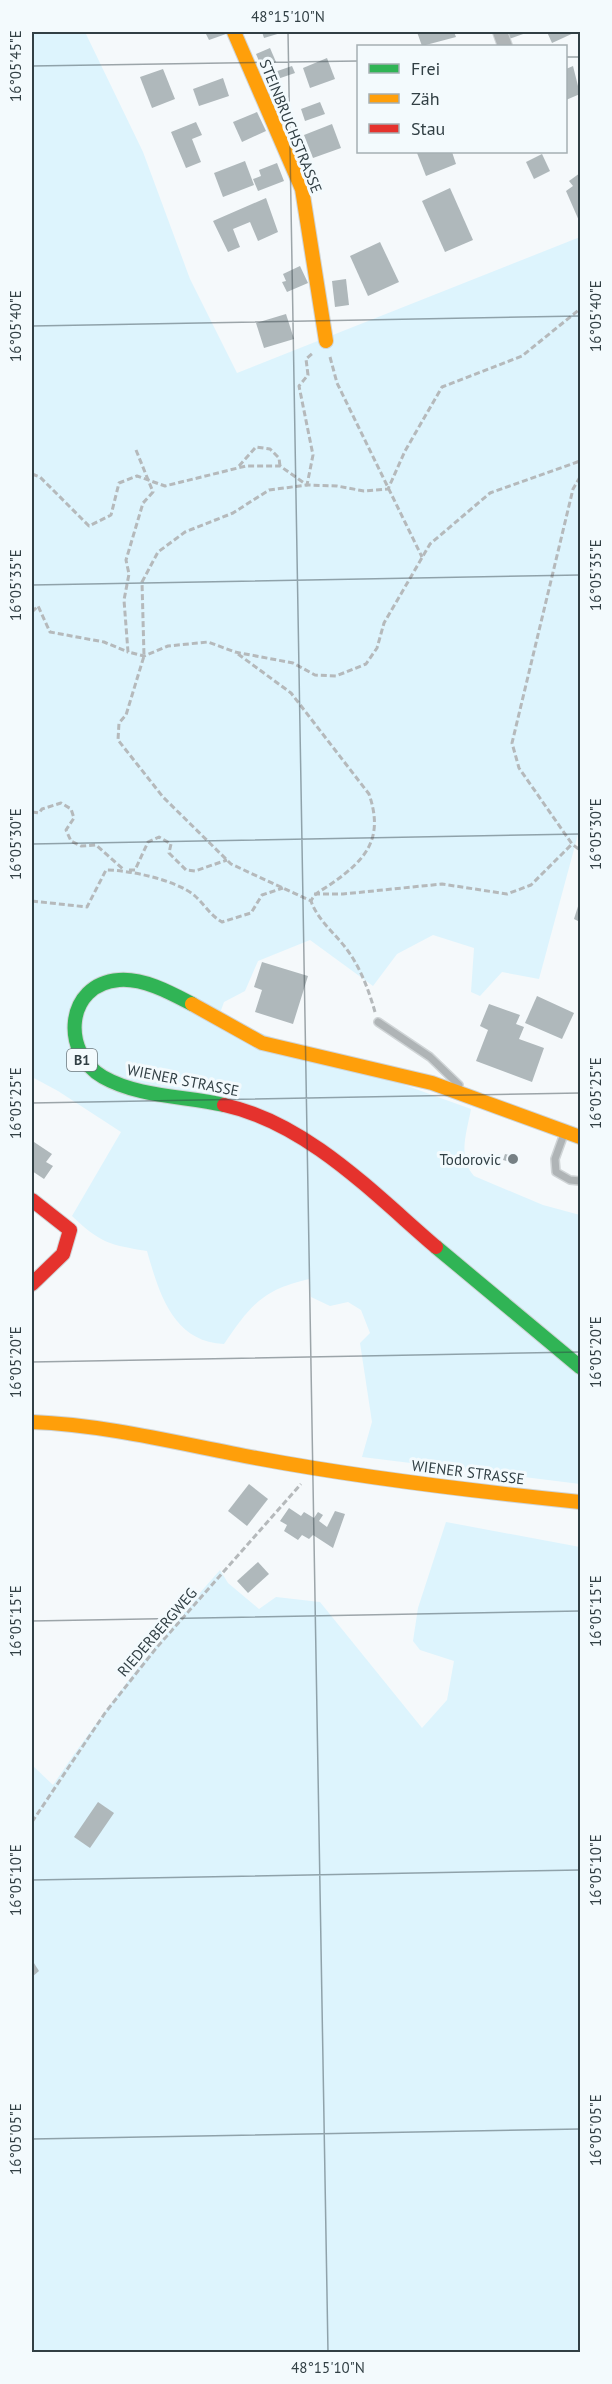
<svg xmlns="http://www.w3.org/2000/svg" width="612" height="2384" font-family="'PT Sans',sans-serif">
  <rect width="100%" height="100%" fill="#f5f9fb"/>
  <g fill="#ddf4fd">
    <path d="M32,32H85L143,152L190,279L237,373L580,237V827L539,979L502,972L480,996L471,992L474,948L433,935L397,954L373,986L310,940L258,961L245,991L224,1002L220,1013L258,1032L471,1109C467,1132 457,1157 474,1176L543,1205L580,1215V1484L362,1457L372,1422L360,1343L370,1333L361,1310L348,1302L330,1306L311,1297L309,1279C262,1290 251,1305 224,1344C173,1342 159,1293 147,1251C110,1245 100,1243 72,1216L121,1132L58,1091L32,1077Z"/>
    <path d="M446,1522L580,1547V2352H32V1765L53,1785C105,1708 158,1640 220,1570L228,1583L259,1609L276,1597L320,1602L422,1728L447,1700L454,1661L420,1650L413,1641L418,1608Z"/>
  </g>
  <g fill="#afb8bb">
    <path d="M205,32H225L226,34L209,40Z"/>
    <path d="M262,32H284L264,38Z"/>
    <path d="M417,32H454L456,37L422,46Z"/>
    <path d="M507,32H525L526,33L509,39Z"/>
    <path d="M547,32H576L552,43Z"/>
    <path d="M270,48L276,62L262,68L256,54Z"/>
    <path d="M327,58L335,79L310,88L303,68Z"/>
    <path d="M292,66L295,73L266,83L263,76Z"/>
    <path d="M573,66L580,94L566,100V69Z"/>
    <path d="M163,69L175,99L152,108L140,77Z"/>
    <path d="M223,78L229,96L199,106L193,89Z"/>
    <path d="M320,102L325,114L305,121L301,109Z"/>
    <path d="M257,112L266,131L242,142L233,122Z"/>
    <path d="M196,122L202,135L192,139L201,162L186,168L171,132Z"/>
    <path d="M332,124L341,148L313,158L304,135Z"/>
    <path d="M421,152H452L456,164L426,176L417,153Z"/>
    <path d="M542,154L550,171L534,179L526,162Z"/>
    <path d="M245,161L254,185L223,197L214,173Z"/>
    <path d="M277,163L284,181L258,191L253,179L261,176L259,170Z"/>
    <path d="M580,173V223L566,191L573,186L569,181Z"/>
    <path d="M450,188L473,240L445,252L422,201Z"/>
    <path d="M266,198L278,232L258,241L250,222L233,229L240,247L228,252L213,221Z"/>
    <path d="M380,242L399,282L368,296L350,256Z"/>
    <path d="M300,266L308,283L287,292L282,282L286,281L283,274Z"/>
    <path d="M346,279L349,305L335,307L332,281Z"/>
    <path d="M286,314L294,339L264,348L256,323Z"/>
    <path d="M580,900V922L574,919Z"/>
    <path d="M262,962L308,976L293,1024L255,1012L262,990L254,987Z"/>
    <path d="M537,996L574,1013L562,1039L525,1023Z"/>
    <path d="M489,1004L520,1015L516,1024L524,1027L519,1039L544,1048L532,1082L476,1061L488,1030L480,1026Z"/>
    <path d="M34,1142L52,1154L46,1162L53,1166L44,1179L32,1171Z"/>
    <path d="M505,1154L516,1157L514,1163L503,1160Z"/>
    <path d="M249,1484L268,1499L247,1526L228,1511Z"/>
    <path d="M289,1508L301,1516L304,1512L314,1518L318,1512L323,1515L319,1521L327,1527L335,1511L345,1514L333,1548L313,1535L309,1539L302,1535L298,1540L284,1531L287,1525L280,1521Z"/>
    <path d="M258,1562L269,1574L248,1593L237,1581Z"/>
    <path d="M98,1802L114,1813L90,1848L74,1837Z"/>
    <path d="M32,1960L39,1971L32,1977Z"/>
  </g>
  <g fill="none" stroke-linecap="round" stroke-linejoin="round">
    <g stroke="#cfd4d6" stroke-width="10">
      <g id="lane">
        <path d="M378,1022L430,1057L459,1085"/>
        <path d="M564,1134L555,1159L556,1172L570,1180L580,1181"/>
      </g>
    </g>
    <g stroke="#cfd4d6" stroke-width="16">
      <path id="street" d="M500,32L505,46"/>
    </g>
    <g stroke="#cfd4d6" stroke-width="16">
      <g id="fast">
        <path d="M192,1004C171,993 144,978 119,980C65,984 61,1053 103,1077C138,1097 185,1096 224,1105"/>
        <path d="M436,1247L580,1367"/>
      </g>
    </g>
    <g stroke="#cfd4d6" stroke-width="16">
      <g id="slow">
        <path d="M234,32L302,189L326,341"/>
        <path d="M192,1004L262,1043L432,1083L580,1137"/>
        <path d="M32,1422C108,1425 181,1444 256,1458C363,1478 472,1491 580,1502"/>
      </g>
    </g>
    <g stroke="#cfd4d6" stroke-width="16">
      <g id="jam">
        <path d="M224,1105C307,1123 373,1193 436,1247"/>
        <path d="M32,1200L70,1230L63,1254L32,1284"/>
      </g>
    </g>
    <g stroke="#b5b9bb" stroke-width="3" stroke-dasharray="6 3" stroke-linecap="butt">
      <path d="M330,357L337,383L422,557"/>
      <path d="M136,450L153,492L143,503L126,560L129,574L124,600L128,652L144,656L168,646L208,642L235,652L293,663L315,675L336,676L366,664L377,648L384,623L430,544L490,493L580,461"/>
      <path d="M239,466L256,447L270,449L279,458L280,466"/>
      <path d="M32,474L40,477L89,526L111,515L119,483L137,476L165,486L246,466H280L307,485L313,455L299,386L308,375L306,359L313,353"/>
      <path d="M580,477L573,489L512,743L519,768L572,844L580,850"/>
      <path d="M32,612L38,606L50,632L104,642L128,652"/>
      <path d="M238,654L291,693L369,794C384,838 367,859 331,884C323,890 315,892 311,901"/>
      <path d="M32,812L39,813L42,809L61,803L71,809L74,818L66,830L71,841L81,846L96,845L123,869"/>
      <path d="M129,870H135L148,842L159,837L171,844L169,853L186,870L195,871L227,860"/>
      <path d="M314,894H343L442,884L507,894L531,885L572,844"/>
      <path d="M32,901L87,907L106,870C129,870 177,880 195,896C205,905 210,915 222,922L251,913L262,895L283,888"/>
      <path d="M375,1012C369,991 361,969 348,951C336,934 318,921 311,901L231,864L163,797L118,740L119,723L126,715L144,656L142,582L158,552L185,532L233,513L269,490L307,485L337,486L364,491L388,489L405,451L442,387L522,356L580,309"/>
      <path d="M32,1822L105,1713L157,1647L301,1484"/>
    </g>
    <use href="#lane" stroke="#afb4b6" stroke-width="7"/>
    <use href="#street" stroke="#afb4b6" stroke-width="14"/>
    <use href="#fast" stroke="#30b455" stroke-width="14"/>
    <use href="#slow" stroke="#ff9f0a" stroke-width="14"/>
    <use href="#jam" stroke="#e5322d" stroke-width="14"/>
  </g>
  <path fill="none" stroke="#313f44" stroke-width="1.5" stroke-opacity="0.45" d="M288,32L328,2352M566,57H580M32,66L358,61M32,326L580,316M32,585L580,575M32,844L580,834M32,1103L580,1093M32,1362L580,1352M32,1621L580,1611M32,1880L580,1870M32,2139L580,2129"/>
  <circle fill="#768084" stroke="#f3fafd" stroke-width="2" cx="513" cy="1159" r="6"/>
  <g text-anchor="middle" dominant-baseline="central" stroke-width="6" stroke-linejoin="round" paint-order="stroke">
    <rect fill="#f3fafd" stroke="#6b777c" stroke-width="1.5" x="67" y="1049" width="30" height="22" rx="4.5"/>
    <g font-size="14" font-weight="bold" fill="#313f44">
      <text x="82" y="1060">B1</text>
    </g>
    <g font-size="15" fill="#313f44" stroke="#f3fafd">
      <text transform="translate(291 126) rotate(68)">STEINBRUCHSTRASSE</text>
      <text transform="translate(183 1080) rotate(11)">WIENER STRASSE</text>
      <text transform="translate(468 1472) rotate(7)">WIENER STRASSE</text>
      <text transform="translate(157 1632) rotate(-49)">RIEDERBERGWEG</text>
    </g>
    <g font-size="15" fill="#313f44" stroke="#f3fafd" text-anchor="end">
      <text x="501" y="1159">Todorovic</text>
    </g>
  </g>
  <rect width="612" height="2384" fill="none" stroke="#f3fafd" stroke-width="66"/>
  <rect x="357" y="45" width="210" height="108" fill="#f3fafd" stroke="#a5afb3" stroke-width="1.5"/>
  <rect x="369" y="64" width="30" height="9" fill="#30b455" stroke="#a5afb3" stroke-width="1.5"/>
  <text x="411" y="75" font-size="18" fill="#313f44">Frei</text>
  <rect x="369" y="94" width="30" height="9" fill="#ff9f0a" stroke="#a5afb3" stroke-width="1.5"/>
  <text x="411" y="105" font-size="18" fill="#313f44">Zäh</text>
  <rect x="369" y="124" width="30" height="9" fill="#e5322d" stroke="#a5afb3" stroke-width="1.5"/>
  <text x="411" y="135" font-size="18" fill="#313f44">Stau</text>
  <rect x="33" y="33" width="546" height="2318" fill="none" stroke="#313f44" stroke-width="2"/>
  <g font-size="15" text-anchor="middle" fill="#313f44">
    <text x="288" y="22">48°15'10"N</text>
    <text transform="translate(16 66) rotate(-90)" y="5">16°05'45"E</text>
    <text transform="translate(596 316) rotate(-90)" y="5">16°05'40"E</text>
    <text transform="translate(16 326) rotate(-90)" y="5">16°05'40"E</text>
    <text transform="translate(596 575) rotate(-90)" y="5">16°05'35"E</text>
    <text transform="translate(16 585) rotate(-90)" y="5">16°05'35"E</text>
    <text transform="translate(596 834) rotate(-90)" y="5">16°05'30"E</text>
    <text transform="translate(16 844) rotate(-90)" y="5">16°05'30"E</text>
    <text transform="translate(596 1093) rotate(-90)" y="5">16°05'25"E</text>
    <text transform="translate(16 1103) rotate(-90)" y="5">16°05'25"E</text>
    <text transform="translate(596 1352) rotate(-90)" y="5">16°05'20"E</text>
    <text transform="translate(16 1362) rotate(-90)" y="5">16°05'20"E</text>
    <text transform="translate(596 1611) rotate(-90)" y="5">16°05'15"E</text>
    <text transform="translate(16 1621) rotate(-90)" y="5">16°05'15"E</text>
    <text transform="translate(596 1870) rotate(-90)" y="5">16°05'10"E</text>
    <text transform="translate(16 1880) rotate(-90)" y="5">16°05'10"E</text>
    <text transform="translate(596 2130) rotate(-90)" y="5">16°05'05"E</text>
    <text transform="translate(16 2139) rotate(-90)" y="5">16°05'05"E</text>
    <text x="328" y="2373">48°15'10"N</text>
  </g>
</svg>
